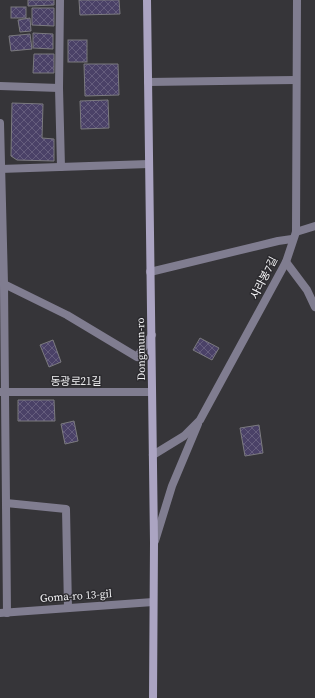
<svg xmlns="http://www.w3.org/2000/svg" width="315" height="698" font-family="'Source Serif 4','Noto Sans KR',serif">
  <defs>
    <pattern id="building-cross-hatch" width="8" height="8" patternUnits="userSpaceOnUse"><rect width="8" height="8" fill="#4a4167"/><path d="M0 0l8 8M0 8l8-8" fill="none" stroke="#655d7d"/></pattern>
  </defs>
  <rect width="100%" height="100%" fill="#363539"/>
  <g fill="url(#building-cross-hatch)" stroke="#7b7a7f">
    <path d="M28,0H54V5L28,6Z"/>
    <path d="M79,0H119L120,14L80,15Z"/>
    <rect x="11" y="7" width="15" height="11"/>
    <path d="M32,8H54V26L32,25Z"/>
    <path d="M30,18L31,31L20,32L18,20Z"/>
    <path d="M33,33L53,34V49L33,48Z"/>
    <path d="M30,34L32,49L11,51L9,36Z"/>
    <rect x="68" y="40" width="19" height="22"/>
    <path d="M34,54H54V73H33Z"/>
    <path d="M84,64H118L119,95L85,96Z"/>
    <path d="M108,100L109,128L81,129L80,101Z"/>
    <path d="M12,103L43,104L42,138L54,139V161L17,160L11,156Z"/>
    <path d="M200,338L219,348L212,360L193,350Z"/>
    <path d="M53,340L61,362L49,367L40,345Z"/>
    <path d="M18,400H54L55,421H18Z"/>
    <path d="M74,421L78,441L65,444L61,424Z"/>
    <path d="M259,425L263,453L245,456L240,428Z"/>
  </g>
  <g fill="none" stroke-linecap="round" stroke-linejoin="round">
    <g stroke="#807d90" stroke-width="8">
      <path d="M60,0L59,88L61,167"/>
      <path d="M148,82L296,80"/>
      <path d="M0,86L59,88"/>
      <path d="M0,123L4,284L7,613"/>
      <path d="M0,169L149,164"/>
      <path d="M296,232L315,226"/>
      <path d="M286,262L307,290L315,307"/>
      <path d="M150,272L278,241L292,239"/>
      <path d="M4,284L67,315L137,357L152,335"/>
      <path d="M0,392H152"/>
      <path d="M153,455L184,436L200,420L286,262L296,232L297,0"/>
      <path d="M6,503L66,509L68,608"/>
      <path d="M155,541L172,486L198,424"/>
      <path d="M0,613L153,602"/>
    </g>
    <path stroke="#aba4c2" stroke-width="8" d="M147,0L154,543L153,698"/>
  </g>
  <g text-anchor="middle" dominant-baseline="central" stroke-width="3" stroke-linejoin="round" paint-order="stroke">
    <g font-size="11" fill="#f1f1f3" stroke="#2c2b2f">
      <text transform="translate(264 278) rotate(-63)">사라봉7길</text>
      <text transform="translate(141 349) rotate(-91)">Dongmun-ro</text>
      <text x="76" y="381">동광로21길</text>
      <text transform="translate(76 596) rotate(-4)">Goma-ro 13-gil</text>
    </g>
  </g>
</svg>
